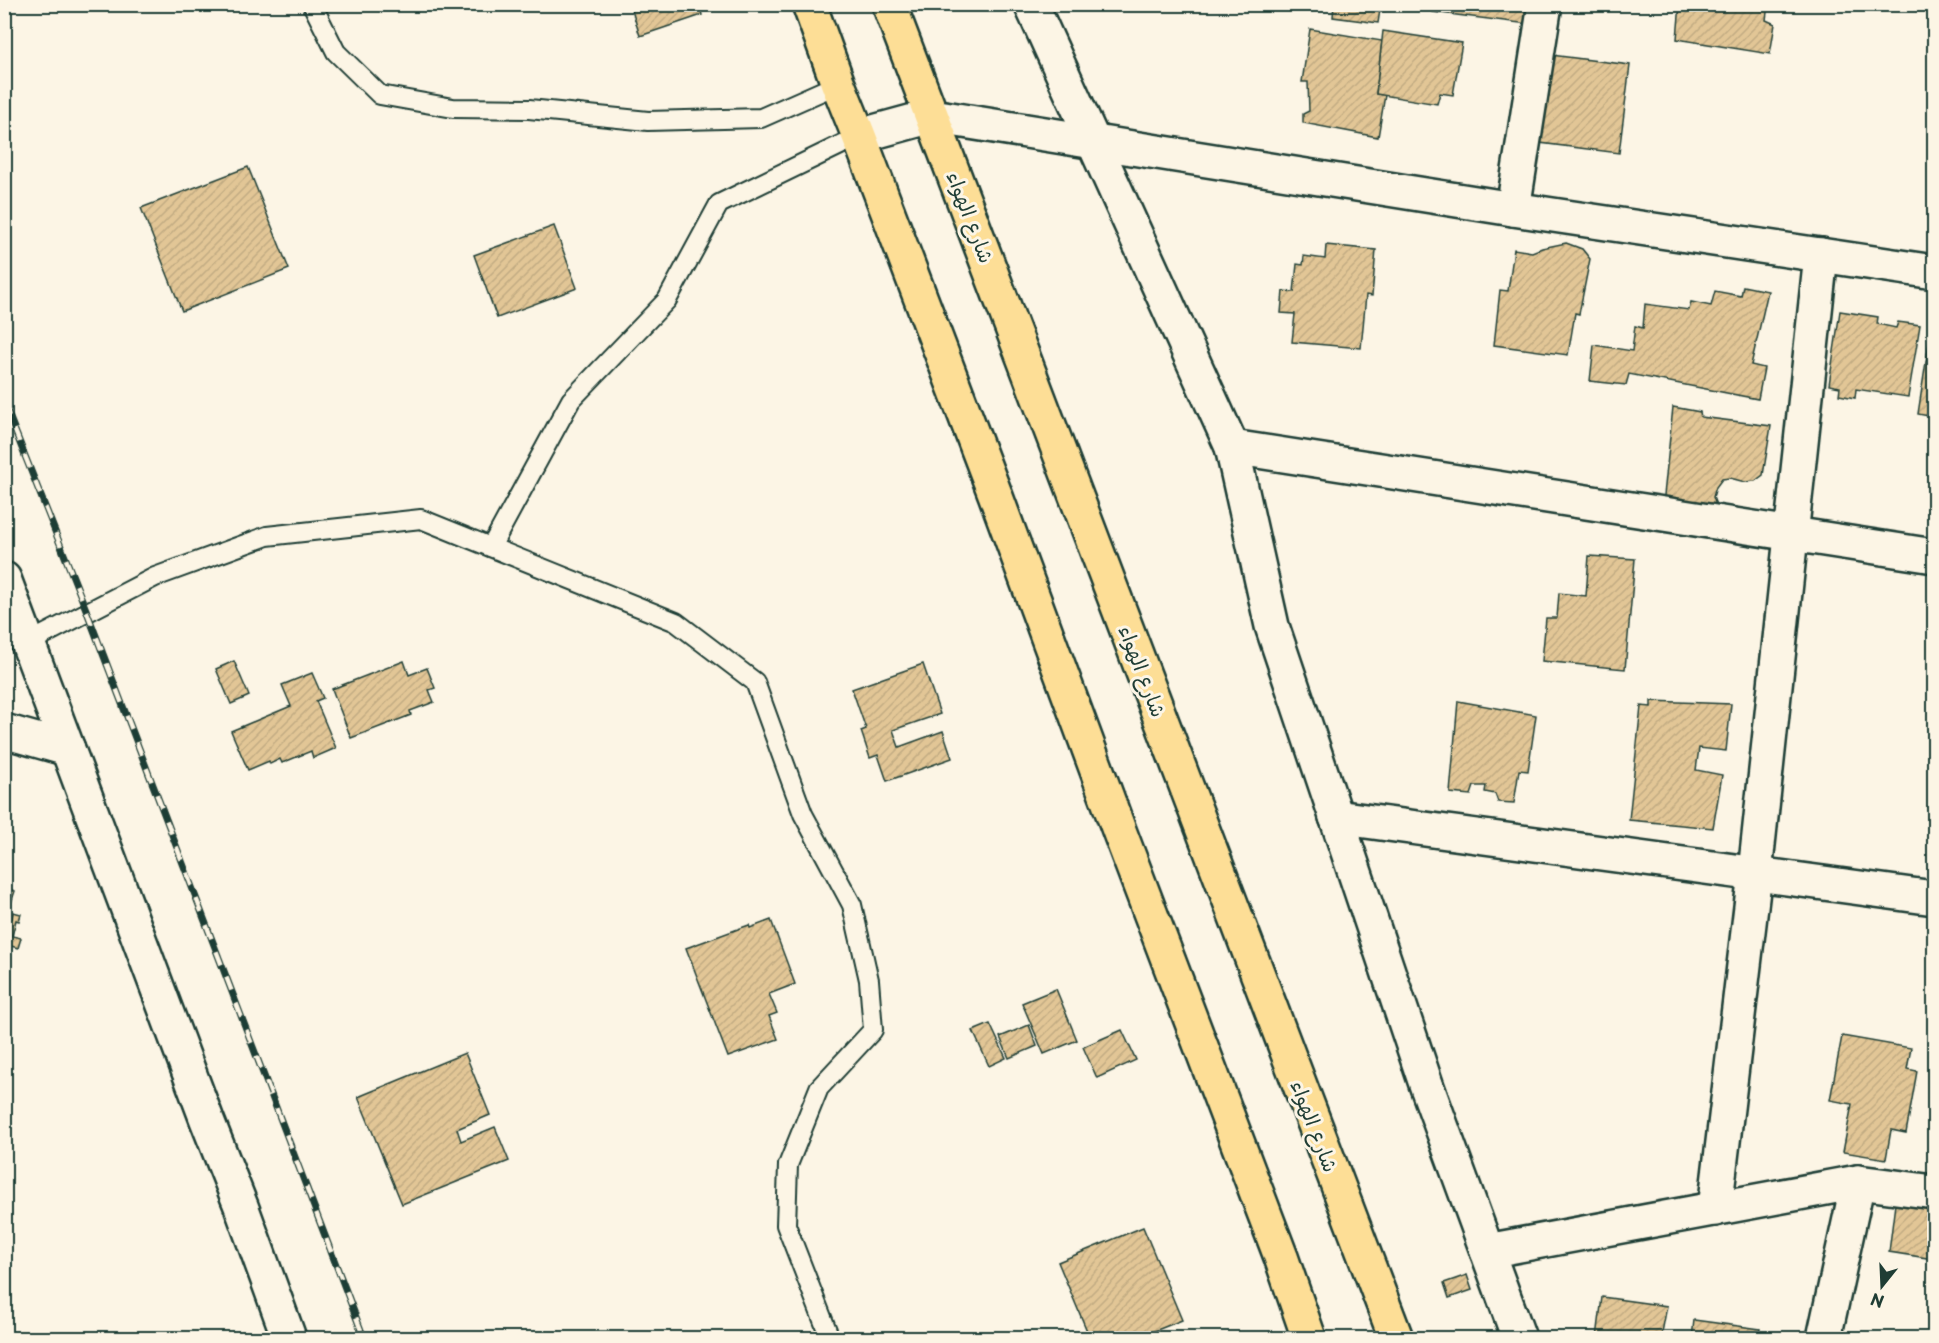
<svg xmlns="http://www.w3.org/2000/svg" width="1939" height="1343" font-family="'Playpen Sans','Playpen Sans Arabic',sans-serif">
  <defs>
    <pattern id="building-hatch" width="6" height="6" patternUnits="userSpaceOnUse" patternTransform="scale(1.5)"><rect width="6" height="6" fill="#e2c696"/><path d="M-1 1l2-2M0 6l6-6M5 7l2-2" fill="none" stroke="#c1ab82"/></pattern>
  </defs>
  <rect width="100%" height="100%" fill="#fcf5e5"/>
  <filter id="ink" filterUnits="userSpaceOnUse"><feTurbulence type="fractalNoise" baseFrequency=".0167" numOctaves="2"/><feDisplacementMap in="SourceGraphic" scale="12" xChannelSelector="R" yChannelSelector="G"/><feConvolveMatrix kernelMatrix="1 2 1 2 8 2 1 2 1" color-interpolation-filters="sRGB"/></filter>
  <g filter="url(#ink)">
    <g fill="url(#building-hatch)" stroke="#1f3d34" stroke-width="1.5">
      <path d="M630,4H699L702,15L640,36Z"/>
      <path d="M1071,4H1089L1072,10Z"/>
      <path d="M1334,4H1386L1385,11L1380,10L1378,23L1333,17Z"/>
      <path d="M1434,4H1530L1528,24L1433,12Z"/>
      <path d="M1680,4H1768L1766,20L1775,24L1770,54L1677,39Z"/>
      <path d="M1310,29L1382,41L1376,94L1385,95L1378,137L1303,123V114L1309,111L1308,82H1302Z"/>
      <path d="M1383,31L1462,43L1453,95L1440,93L1437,104L1376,94Z"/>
      <path d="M1551,55L1630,65L1619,153L1540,143Z"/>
      <path d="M248,167L289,269L182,311L141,208Z"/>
      <path d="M554,226L577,288L497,318L474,255Z"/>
      <path d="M1566,243L1582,249L1590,259L1579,314L1575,313L1568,355L1494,345L1500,290L1508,291L1514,249L1532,252L1542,248Z"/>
      <path d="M1326,245L1376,250L1372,296L1366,295L1361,348L1292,342L1295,314L1281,313L1283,291L1294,292L1297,264L1303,265L1304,256L1325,259Z"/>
      <path d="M1743,286L1768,291L1751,365L1764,368L1758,399L1629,374L1626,385L1590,381L1594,345L1632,351L1635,326L1643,328L1645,304L1689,310L1691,302L1711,306L1715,291L1741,296Z"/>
      <path d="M1840,311L1878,317L1877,324L1896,328L1898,322L1920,325L1908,397L1856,389L1855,398L1839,395L1840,387L1829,385Z"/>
      <path d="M1932,323H1934V417L1918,414Z"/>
      <path d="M1673,407L1700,412L1701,417L1771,426L1763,475L1755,481L1745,482L1730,478L1722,479L1716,487L1713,497L1719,513L1662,515Z"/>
      <path d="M1589,556L1635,559L1625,669L1542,661L1546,618H1557L1559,593L1586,596Z"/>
      <path d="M234,661L249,696L231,704L216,669Z"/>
      <path d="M404,661L409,675L427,668L435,688L429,690L434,702L410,711L411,715L351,738L332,689Z"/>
      <path d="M923,664L940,714L893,730L899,747L943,731L952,758L887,781L878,755L870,758L861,731L866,729L852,689Z"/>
      <path d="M312,673L323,698L316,701L336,748L313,758L311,751L282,763L280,759L270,764L269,761L248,770L231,731L291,706L282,685Z"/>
      <path d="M1458,701L1536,715L1528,771L1519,770L1514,803L1498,802L1495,794L1485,792L1486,786H1474L1471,795L1450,793Z"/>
      <path d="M1651,701L1731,704L1726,751L1699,748L1696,770L1722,775L1713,828L1629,820L1641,706L1651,707Z"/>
      <path d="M5,888L15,891L11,903H8L4,913Z"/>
      <path d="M13,912L21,914L19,921L16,920L12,936L21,938L18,948L4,944V916L12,918Z"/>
      <path d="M771,920L795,984L769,994L777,1013L769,1016L778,1039L728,1057L686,948L749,925L750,928Z"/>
      <path d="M1056,989L1077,1040L1044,1054L1022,1003Z"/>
      <path d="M990,1024L1006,1058L989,1066L973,1031Z"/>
      <path d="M1029,1025L1037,1046L1009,1058L1000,1037Z"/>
      <path d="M1122,1030L1136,1060L1097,1078L1083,1047Z"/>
      <path d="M1842,1036L1911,1048L1907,1069L1917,1071L1906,1133L1891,1130L1886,1159L1843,1152L1852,1104L1830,1100Z"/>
      <path d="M465,1053L490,1115L457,1129L461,1141L495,1127L509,1161L402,1204L358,1097Z"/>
      <path d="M1895,1204L1934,1210V1259L1889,1252Z"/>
      <path d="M1143,1227L1182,1320L1137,1338H1090L1058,1262Z"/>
      <path d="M1467,1275L1472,1290L1449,1298L1444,1283Z"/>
      <path d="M1602,1297L1667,1306L1661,1338H1597Z"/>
      <path d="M1694,1320L1760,1329L1758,1338H1692Z"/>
      <path d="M775,1333L777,1338H760Z"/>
    </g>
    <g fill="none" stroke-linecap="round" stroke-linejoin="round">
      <g stroke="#1f3d34" stroke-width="22">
        <g id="lane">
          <path d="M312,4L336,52L380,95L453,108L529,109L648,121L761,118L838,84"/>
          <path d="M491,547L571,400L667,300L719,204L859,136"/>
          <path d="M28,643L155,577L267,536L421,519L676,622L755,682L803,814L852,905L869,980L873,1030L819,1088L788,1165L786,1225L830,1338"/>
        </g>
      </g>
      <g stroke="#1f3d34" stroke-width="38">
        <g id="street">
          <path d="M1031,4L1232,447L1272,626L1427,1087L1519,1338"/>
          <path d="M1513,209L1545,4"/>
          <path d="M1232,447L1934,556"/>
          <path d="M4,579L207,1120L241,1206L289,1338"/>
          <path d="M4,731L68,749"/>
          <path d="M1336,817L1934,898"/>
          <path d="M1715,1209L1755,873L1821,255"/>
          <path d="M1487,1251L1858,1182L1934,1192"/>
          <path d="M1824,1338L1858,1182"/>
        </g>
      </g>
      <g stroke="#1f3d34" stroke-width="38">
        <path id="secondary" d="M859,136L932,116L1513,209L1934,272"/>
      </g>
      <g stroke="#1f3d34" stroke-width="38">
        <g id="primary">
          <path d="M809,4L838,84L859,136L995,494L1120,833L1281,1257L1309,1338"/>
          <path d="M889,4L1396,1338"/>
        </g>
      </g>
      <use href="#lane" stroke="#fcf5e5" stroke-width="18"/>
      <use href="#street" stroke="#fcf5e5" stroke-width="33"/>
      <use href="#secondary" stroke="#fcf5e5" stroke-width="33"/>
      <use href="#primary" stroke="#fdde96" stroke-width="33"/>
      <g stroke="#1f3d34" stroke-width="7">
        <path id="rail" d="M4,403L87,612L364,1338"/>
      </g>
      <use href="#rail" stroke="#fcf5e5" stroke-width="4.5" stroke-dasharray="14" stroke-linecap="butt"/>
    </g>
  </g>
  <g text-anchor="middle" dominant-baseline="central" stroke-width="6" stroke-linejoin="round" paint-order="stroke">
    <g font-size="20" fill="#1f3d34" stroke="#fcf5e5">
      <text transform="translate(971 217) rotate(69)">شارع الهواء</text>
      <text transform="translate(1143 671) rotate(69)">شارع الهواء</text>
      <text transform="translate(1315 1126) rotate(69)">شارع الهواء</text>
    </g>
  </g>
  <rect width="1939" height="1343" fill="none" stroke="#fcf5e5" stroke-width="24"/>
  <rect x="12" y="12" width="1915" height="1319" fill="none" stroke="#1f3d34" stroke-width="2" filter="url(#ink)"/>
  <g transform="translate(1882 1286) rotate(198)" stroke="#fcf5e5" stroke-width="4.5" paint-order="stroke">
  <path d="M0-4.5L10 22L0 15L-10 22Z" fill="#1f3d34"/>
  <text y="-9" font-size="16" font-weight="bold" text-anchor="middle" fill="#1f3d34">N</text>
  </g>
</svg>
